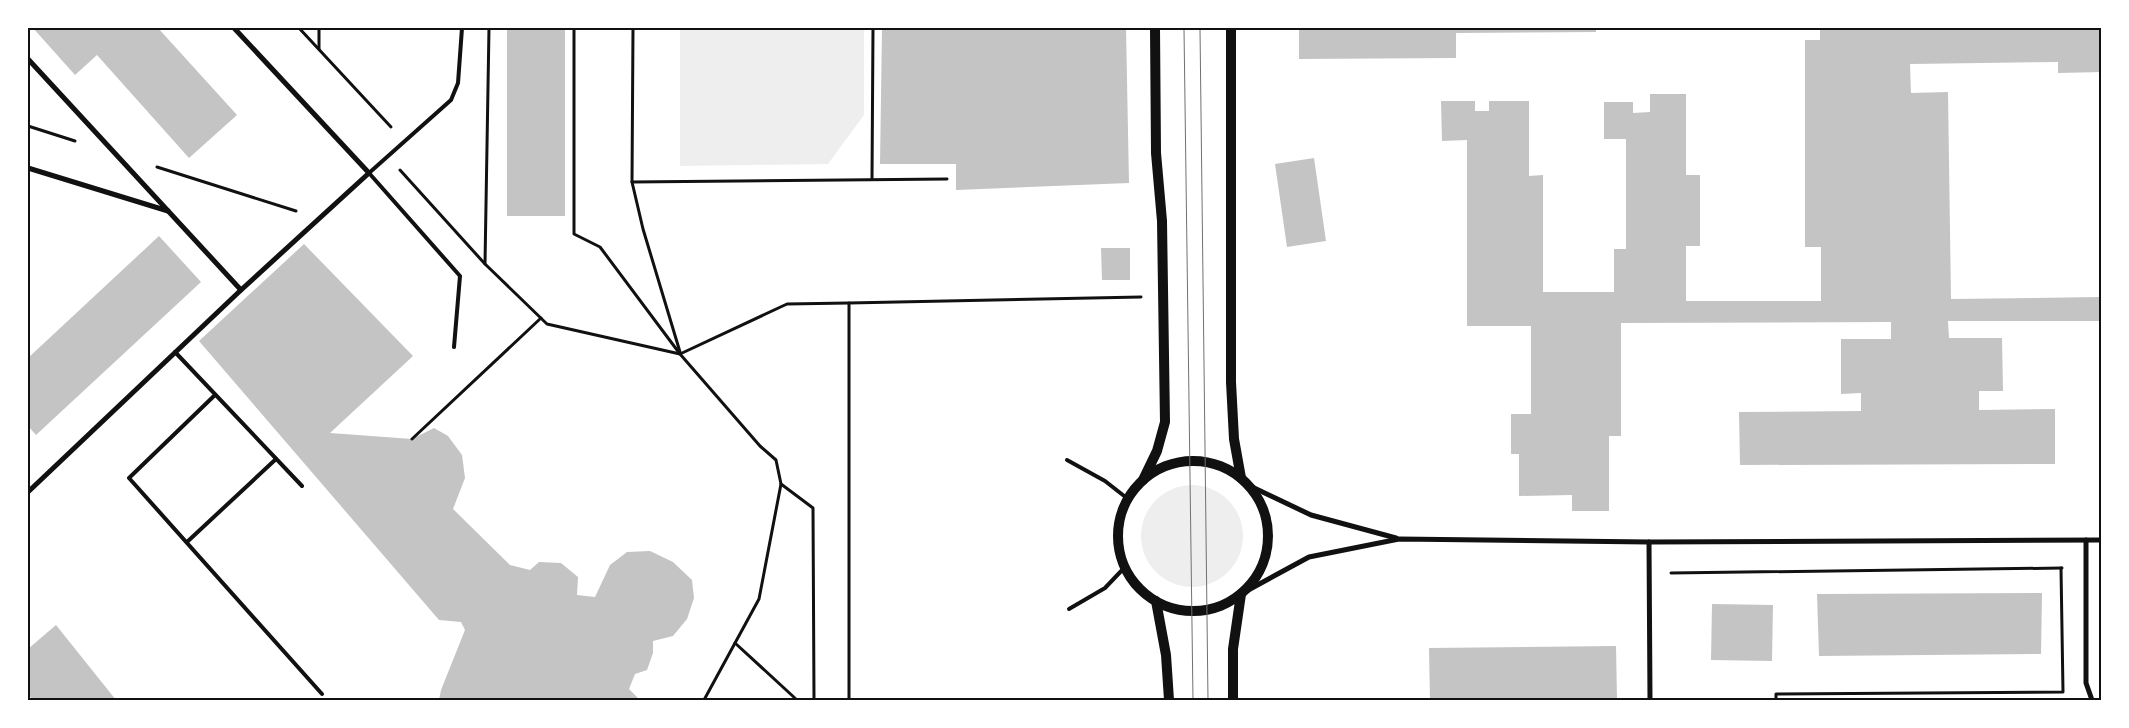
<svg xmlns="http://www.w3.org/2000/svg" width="2129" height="728" font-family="'Nunito Sans',sans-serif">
  <rect width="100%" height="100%" fill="#fff"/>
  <g fill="#eee">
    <path d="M680,28H864V115L828,164L680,166Z"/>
    <circle cx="1192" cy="536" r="51"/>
  </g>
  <g fill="#c4c4c4">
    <path d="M33,28H158L237,115L189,158L97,55L75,75Z"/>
    <rect x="507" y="28" width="58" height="188"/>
    <path d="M882,28H1126L1129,183L956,190V164H880Z"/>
    <path d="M1299,28H1596V32L1456,33V58L1299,59Z"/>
    <path d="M1820,28H2102V72L2058,73V62L1910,64L1911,93L1948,92L1951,299L2102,297V321H1948L1949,338H2002L2003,391H1979V410L2055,409V464L1740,465L1739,412L1861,411V393L1841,394V339H1891V322L1621,323V436H1609V511H1572V495L1519,496V454H1511V414H1531V326H1467V140L1442,141L1441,101H1475V111H1489V101H1529V176L1543,175V292H1614V249H1626V139H1604V102H1633V113L1650,112V94H1686V175H1700V246H1686V301H1821V247H1805V40H1820Z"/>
    <path d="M1314,158L1326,241L1287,247L1275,164Z"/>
    <path d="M159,236L201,282L36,435L28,426V358Z"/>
    <path d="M304,244L413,356L330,433L412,439L434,428L448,436L462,455L465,478L453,509L510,565L530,570L539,562L561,563L578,577L577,595L595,597L610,565L627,552L650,551L673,562L692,580L694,598L687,619L673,636L653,641V653L647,670L635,674L629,689L640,700H439L441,690L465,630L461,622L439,620L199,341Z"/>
    <path d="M1101,248H1130V280H1102Z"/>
    <path d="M2042,593L2041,654L1819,656L1817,594Z"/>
    <path d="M1712,604L1773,605L1772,661L1711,660Z"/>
    <path d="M56,625L116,700H33L28,694V649Z"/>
    <path d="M1616,646L1617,700H1430L1429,648Z"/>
  </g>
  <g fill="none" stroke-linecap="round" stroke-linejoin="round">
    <g stroke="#111" stroke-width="3">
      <path d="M299,28L391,127"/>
      <path d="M574,28V234L600,247L680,354L787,304L849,303"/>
      <path d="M633,28L632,182L947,179"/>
      <path d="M319,49V28"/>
      <path d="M28,126L75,141"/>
      <path d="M157,167L296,211"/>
      <path d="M400,170L485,264L547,324L680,354L760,446L776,460L781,484L759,599L704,700"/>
      <path d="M872,179L873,28"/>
      <path d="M632,182L643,229L680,352"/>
      <path d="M485,264L489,28"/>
      <path d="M412,439L541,318"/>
      <path d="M781,484L813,508L814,700"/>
      <path d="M1671,573L2062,568"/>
      <path d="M735,643L797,700"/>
      <path d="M849,700V303L1141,297"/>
      <path d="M1776,700V694L2063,692L2061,568"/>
    </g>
    <g stroke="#111" stroke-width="4">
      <path d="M454,347L460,276L369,173L451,100L458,83L462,28"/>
      <path d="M175,352L302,486"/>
      <path d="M215,395L129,478L322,694"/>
      <path d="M1067,460L1105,481L1128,499"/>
      <path d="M187,542L276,459"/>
      <path d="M1069,609L1105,588L1125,567"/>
    </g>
    <g stroke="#111" stroke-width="5">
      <path d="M28,59L241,290"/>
      <path d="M28,168L168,211"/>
      <path d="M1248,485L1311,515L1396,538"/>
      <path d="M28,492L241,290L369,173L234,28"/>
      <path d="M2086,540V683L2092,700"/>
      <path d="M1649,542L1650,700"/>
      <path d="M1241,594L1309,557L1399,539L1649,542L2102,540"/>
    </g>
    <g stroke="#111" stroke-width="10">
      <path d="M1231,28V382L1234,439L1241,478"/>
      <circle cx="1193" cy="536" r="75"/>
      <path d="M1143,480L1157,451L1165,422L1162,221L1156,153L1155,28"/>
      <path d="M1156,601L1166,655L1169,700"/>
      <path d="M1233,700V649L1241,594"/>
    </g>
    <g stroke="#707070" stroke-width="1">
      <path d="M1184,28L1193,700"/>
      <path d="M1200,28L1208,700"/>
    </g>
  </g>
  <rect width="2129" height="728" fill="none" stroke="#ffffff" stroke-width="58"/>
  <rect x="29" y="29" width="2071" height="670" fill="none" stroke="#111" stroke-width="2"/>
</svg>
